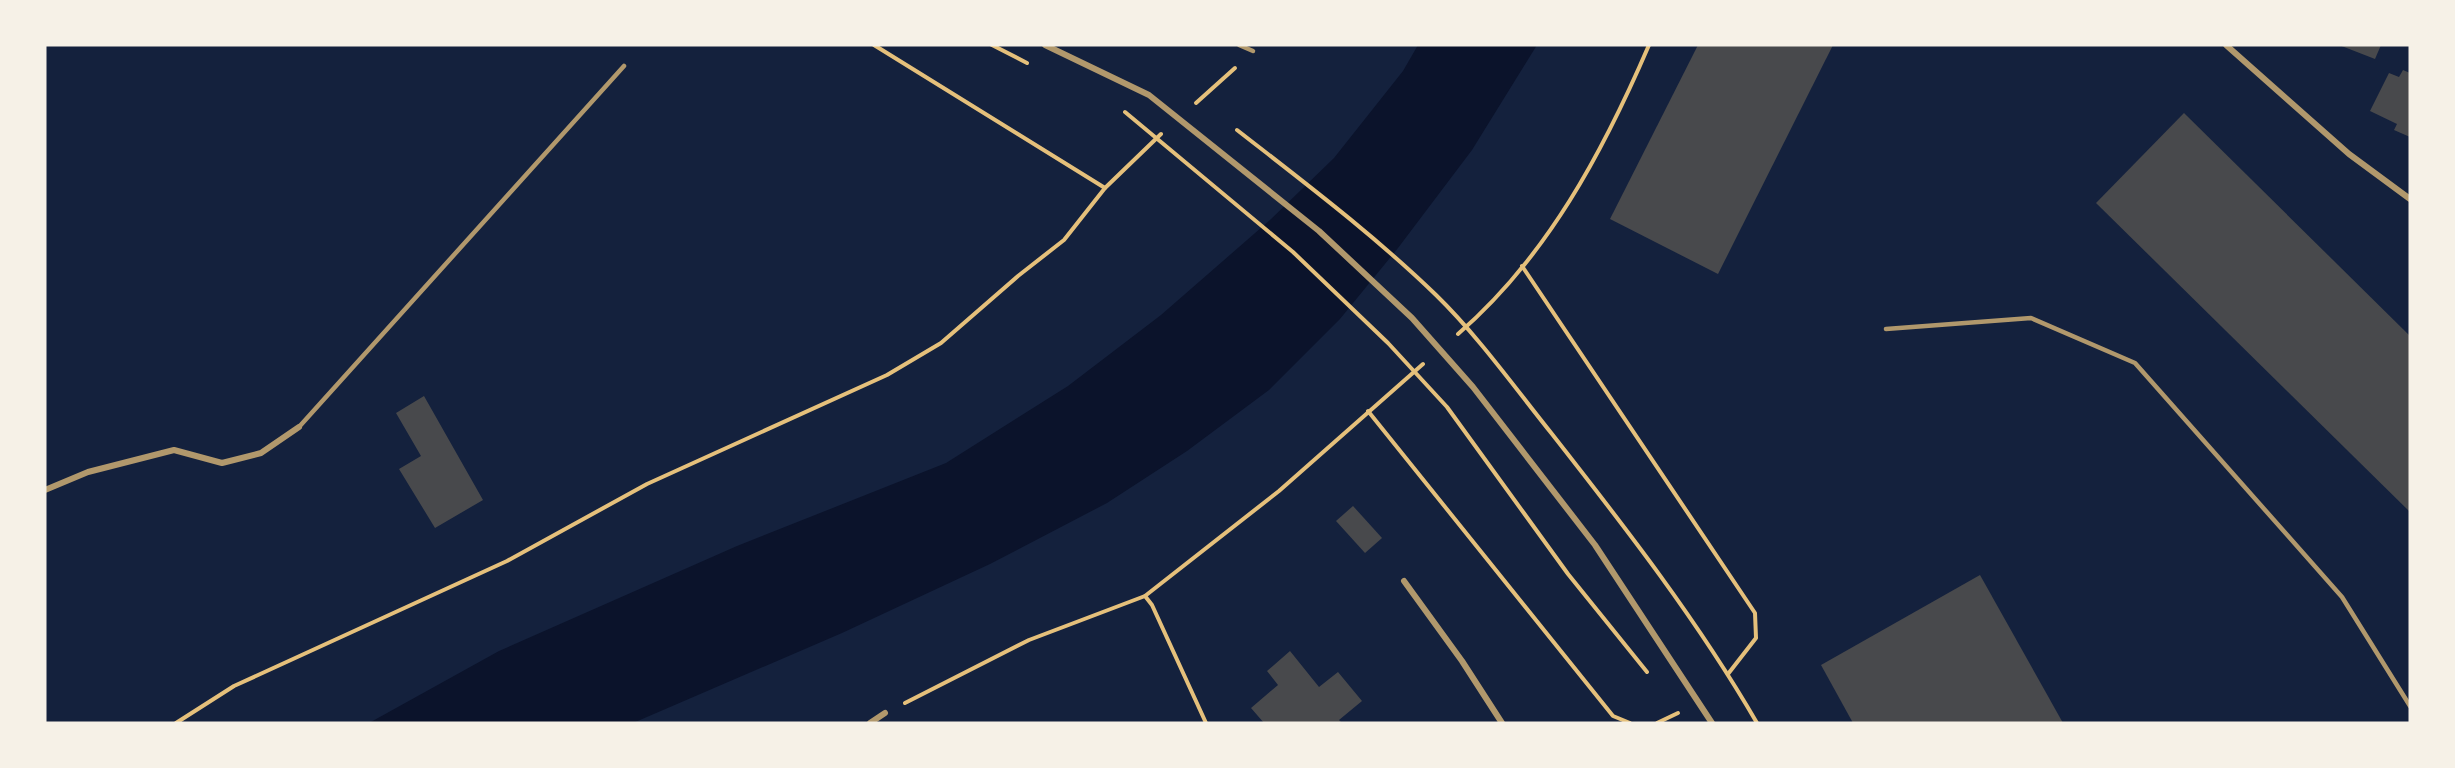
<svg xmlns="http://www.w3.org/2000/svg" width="2455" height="768" font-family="'Crimson Pro',serif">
  <rect width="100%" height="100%" fill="#14213d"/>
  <path fill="#0b132b" d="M1418,45H1537L1472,150L1398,248L1340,319L1269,390L1187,451L1107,503L990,564L842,633L633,723H369L499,651L737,546L946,463L1068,386L1161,315L1270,220L1334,158L1403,71Z"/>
  <g fill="#48494c">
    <path d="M1698,45H1833L1718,274L1610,219Z"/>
    <path d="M2339,45H2381L2375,59Z"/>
    <path d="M2403,70L2410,73V137L2394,130L2397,124L2370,111L2389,73L2399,77Z"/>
    <path d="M2184,113L2410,336V512L2096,203Z"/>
    <path d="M424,396L483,500L435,528L399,469L421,456L396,413Z"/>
    <path d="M1353,506L1382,538L1365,553L1336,521Z"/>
    <path d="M1980,575L2063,723H1853L1821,665Z"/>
    <path d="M1290,651L1319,687L1338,672L1362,701L1339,720L1342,723H1264L1251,708L1278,685L1267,671Z"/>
  </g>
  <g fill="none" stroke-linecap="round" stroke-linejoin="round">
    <g stroke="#e5c07b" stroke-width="4">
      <path d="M874,45L1105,188"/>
      <path d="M992,45L1027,63"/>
      <path d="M1196,103L1235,68"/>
      <path d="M1125,112L1293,252L1388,343L1447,407L1568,574L1647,672"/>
      <path d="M1237,130C1305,183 1374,235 1436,295C1479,337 1515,388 1552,434C1625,527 1698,621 1757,723"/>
      <path d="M1522,266L1755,613L1756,638L1728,674"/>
      <path d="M1458,334C1547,257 1603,152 1649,45"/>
      <path d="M1368,411L1613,716L1630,723"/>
      <path d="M1145,596L1152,605L1206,723"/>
      <path d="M905,703L1029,640L1145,596L1279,491L1423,364"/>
      <path d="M176,723L234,686L507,561L647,484L887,375L941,343L1018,276L1064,240L1105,188L1161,134"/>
      <path d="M1657,723L1678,713"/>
    </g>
    <g stroke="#b1986c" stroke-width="4.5">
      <path d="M1239,45L1253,51"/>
      <path d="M1886,329L2031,318L2135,363L2342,597L2410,706"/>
      <path d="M299,427L624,66"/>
    </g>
    <g stroke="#b1986c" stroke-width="6">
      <path d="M1045,45L1149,95L1319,231L1412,318L1473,387L1595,545L1712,723"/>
      <path d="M2226,45L2349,154L2410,199"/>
      <path d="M45,490L88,472L174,450L222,463L261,453L299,427"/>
      <path d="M1404,581L1462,661L1502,723"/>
      <path d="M870,723L885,713"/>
    </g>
  </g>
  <rect width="2455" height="768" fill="none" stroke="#f6f1e7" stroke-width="93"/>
</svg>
